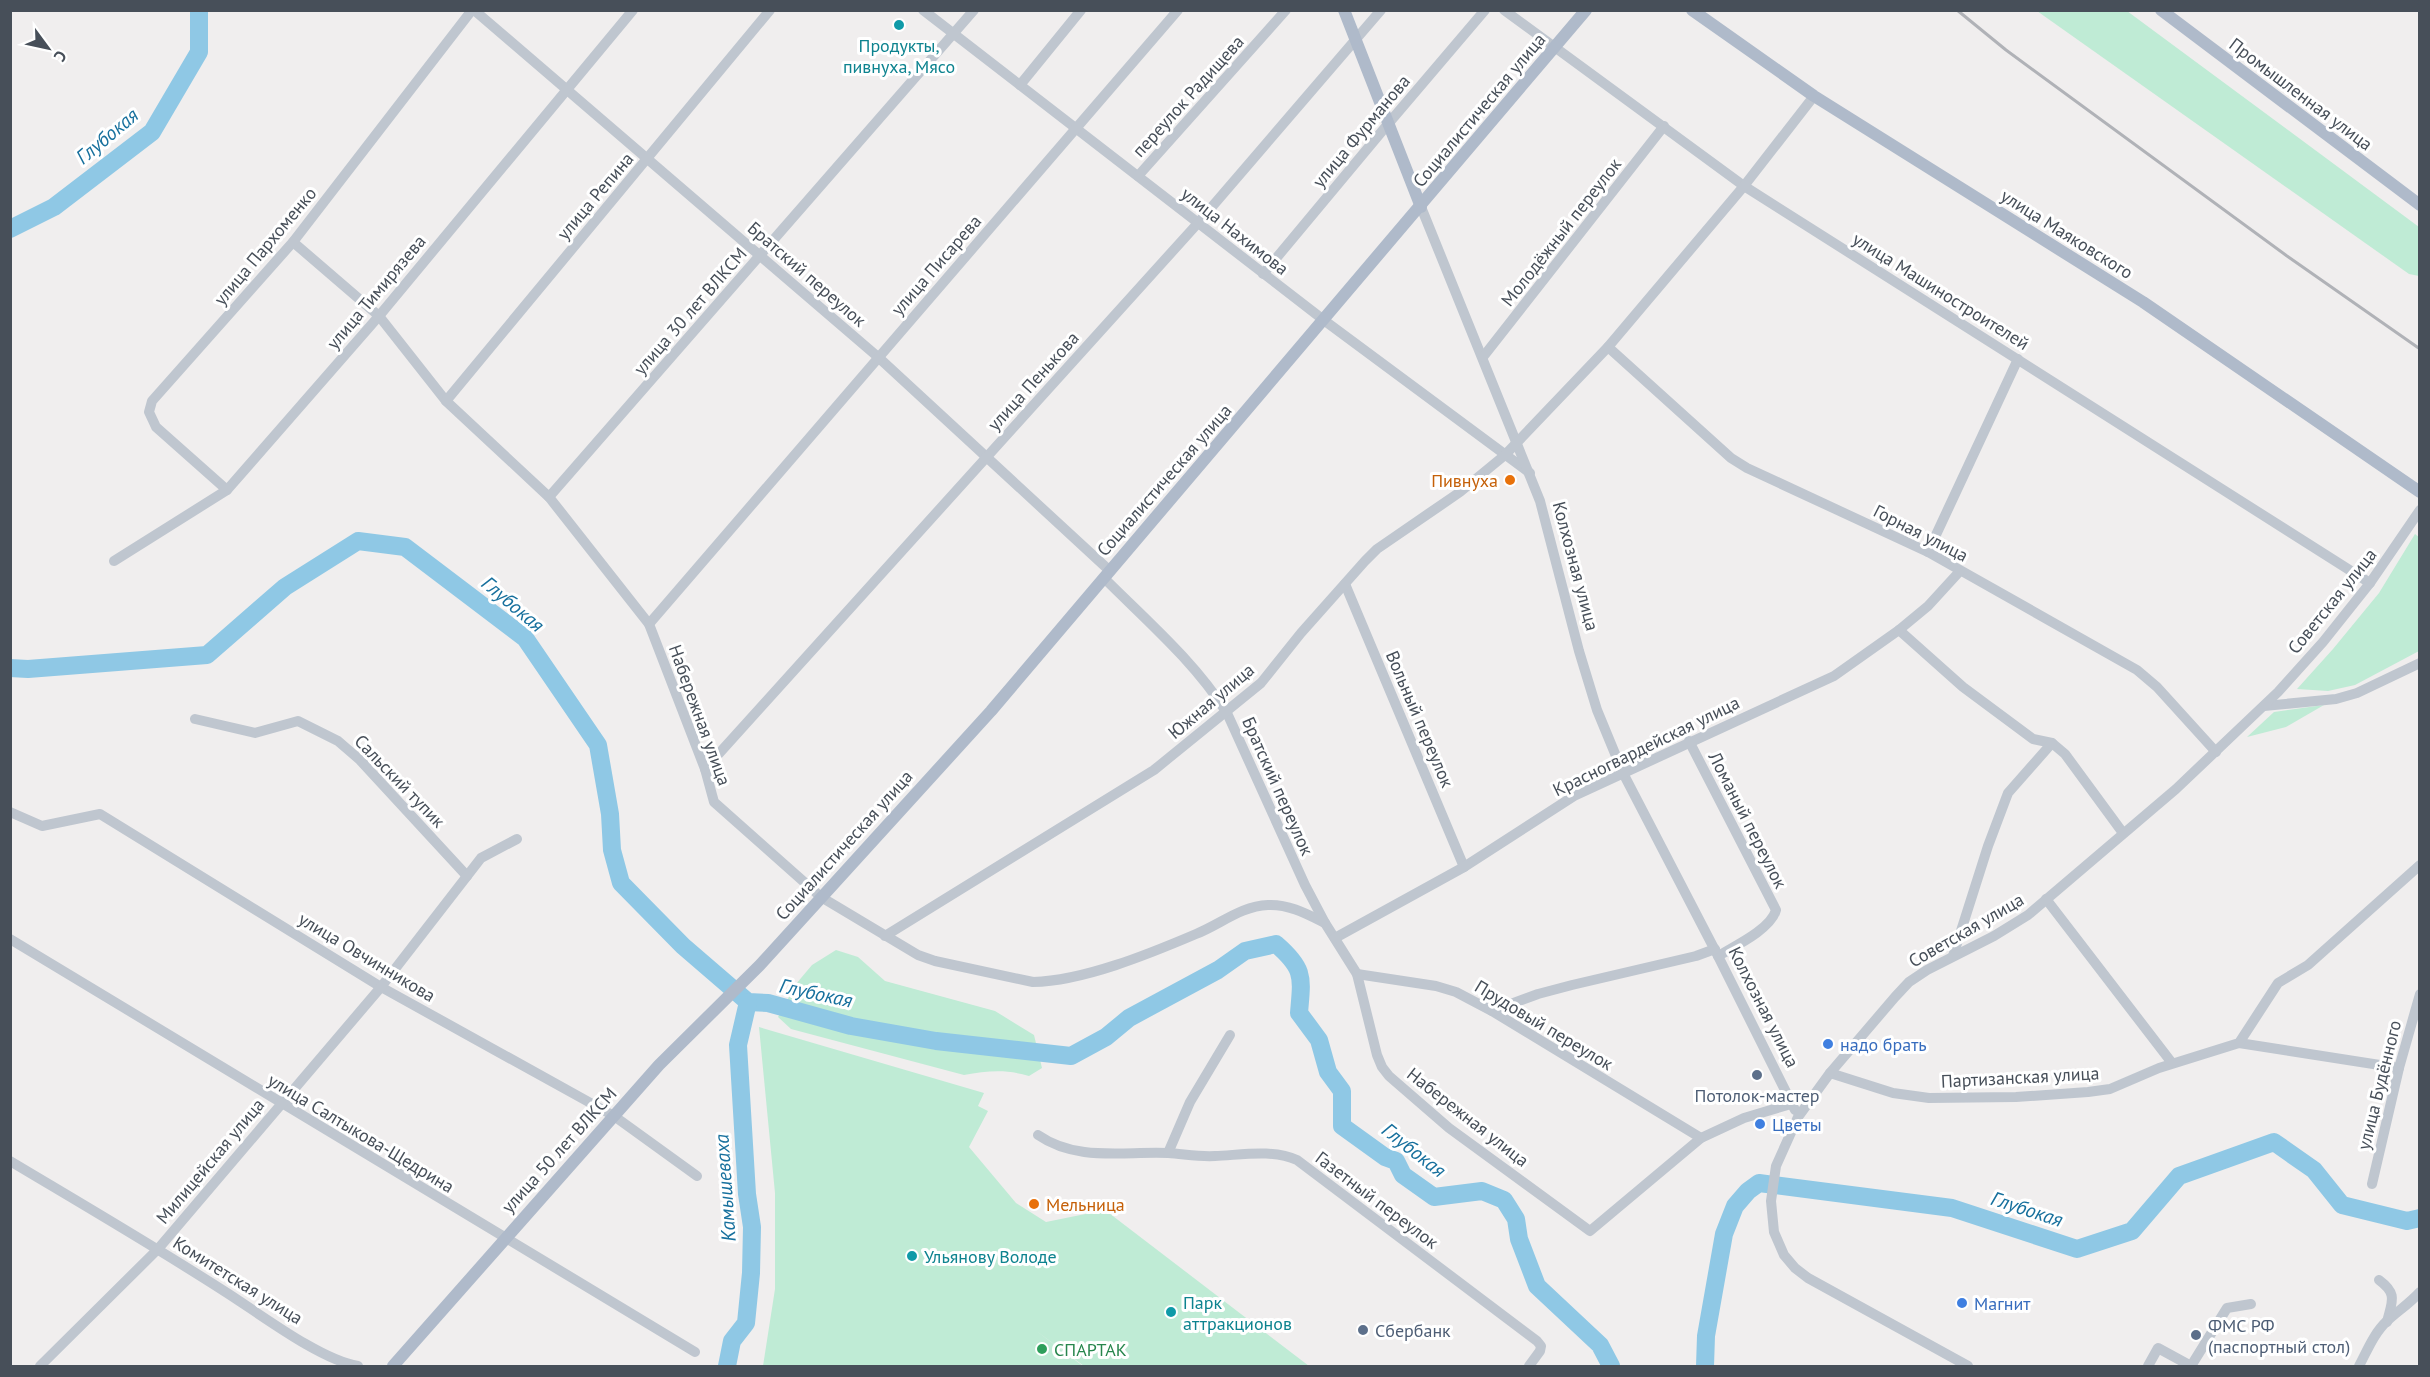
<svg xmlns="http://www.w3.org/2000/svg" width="2430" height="1377" font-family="'PT Sans',sans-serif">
  <rect width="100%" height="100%" fill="#f0eeee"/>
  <g fill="#bfebd5">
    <path d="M2037,11H2127L2419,227V276L2409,274Z"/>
    <path d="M2415,534L2420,538L2419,651L2355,685L2328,691L2297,689L2333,649L2379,593Z"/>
    <path d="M2324,705L2286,727L2247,737L2274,712Z"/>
    <path d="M836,950L858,957L885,981L995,1011L1034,1035L1042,1068L1029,1076C1006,1069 987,1071 964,1075L791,1029L778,1017L796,984L812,965Z"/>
    <path d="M759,1027L984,1093L978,1106L988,1111L969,1147L1016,1203L1046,1222L1105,1210L1309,1366H1084L1035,1330L1083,1366H763L775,1289V1193Z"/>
  </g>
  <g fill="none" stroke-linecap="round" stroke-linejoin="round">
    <g stroke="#8fc8e5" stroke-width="18">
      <path d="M10,229L54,207L152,132L199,52V10"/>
      <path d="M10,668L28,669L207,655L285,587L358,541L405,547L525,638L598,745L610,814L612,850L621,883L683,946L748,1002L768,1003L851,1026L936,1041L1071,1056L1106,1037L1129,1018L1218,970L1245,951L1276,944C1305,969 1302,977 1299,1013L1319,1040L1328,1072L1342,1091V1126L1385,1157L1396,1161L1403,1175L1434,1197L1482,1191L1504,1200L1516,1219L1519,1239L1537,1286L1600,1345L1611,1366"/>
      <path d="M727,1366L732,1341L746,1323L751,1273L752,1227L747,1194L738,1045L748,1002"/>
      <path d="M1705,1366L1706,1336L1724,1234L1735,1206L1748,1191L1759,1183L1952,1208L2077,1249L2132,1231L2179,1176L2274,1142L2314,1170L2342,1205L2407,1221L2420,1218"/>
    </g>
    <g stroke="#bfc6cf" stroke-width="10">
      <path d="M474,10L878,357L1110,571"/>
      <path d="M923,10L1325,321L1530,473"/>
      <path d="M1504,10L1744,186L2370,583"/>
      <path d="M1020,85L1081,10"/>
      <path d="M1138,176L1286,10"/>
      <path d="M1421,207L1540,501L1579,651L1597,710L1623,773L1718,956L1795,1110"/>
      <path d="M293,242L379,316L446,401L549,497L649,624L705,769L714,802L821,897L918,955L935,961L1033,982C1083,981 1149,954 1196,934C1221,924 1241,906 1268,905C1289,904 1307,914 1325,923"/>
      <path d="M1263,274L1388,124L1485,10"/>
      <path d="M1608,347L1731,458L1747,468L1928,552L2137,670L2157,687L2216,752"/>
      <path d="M1483,357L1664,126"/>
      <path d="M446,401L770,10"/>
      <path d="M227,490L156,427L149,412L152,401L293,242L472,10"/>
      <path d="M549,497L974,10"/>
      <path d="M1928,552L2018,359"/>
      <path d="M114,561L227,490L379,316L633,10"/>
      <path d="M1104,578C1147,621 1194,661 1227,713L1305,885L1325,923L1357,974L1377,1055L1382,1067L1389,1076L1449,1128L1590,1231L1701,1138L1744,1118L1791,1104"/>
      <path d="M1345,584L1464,867"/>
      <path d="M649,624L1178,10"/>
      <path d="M1899,630L1963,687L2033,739L2052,743L2065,754L2123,833"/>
      <path d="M2264,706L2336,699L2357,693L2420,663"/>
      <path d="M195,719L255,733L298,721L338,741L360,760L467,876"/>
      <path d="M1689,741L1776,910C1771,929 1735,946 1718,956"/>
      <path d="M705,769L1198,223L1381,10"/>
      <path d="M10,812L42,826L100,814L381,987L614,1116L697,1176"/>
      <path d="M2046,899L2172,1063"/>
      <path d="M885,936L1154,770L1261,683L1301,633L1365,561L1377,549L1460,492L1505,455L1608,347L1744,186L1814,96"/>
      <path d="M1335,938L1464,867L1574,796L1834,676L1899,630L1928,606L1960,571"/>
      <path d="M10,939L695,1352"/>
      <path d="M1953,956L1988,846L2008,793L2052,743"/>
      <path d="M1357,974L1436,986L1456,992L1492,1011L1701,1138"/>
      <path d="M1492,1011L1538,994L1572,985L1696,956L1715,949"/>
      <path d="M2239,1043L2399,1068"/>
      <path d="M1830,1073L1893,1093L1929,1098L2016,1097L2088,1092L2110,1089L2159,1068L2239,1043L2278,983L2308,965L2420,865"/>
      <path d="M1038,1135C1077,1162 1124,1151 1168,1153C1184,1154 1199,1157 1215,1156C1241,1155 1273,1149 1297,1160L1537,1341L1541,1346L1540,1351L1529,1366"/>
      <path d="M1168,1153L1190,1102L1230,1035"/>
      <path d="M10,1161C82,1204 154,1246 224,1291C259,1313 320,1360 358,1366"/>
      <path d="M2372,1184L2399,1068L2420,994"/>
      <path d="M2379,1280C2398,1294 2392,1301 2387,1322"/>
      <path d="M40,1366L158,1249L381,987L481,858L517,839"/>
      <path d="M1968,1366L1808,1278L1795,1268L1784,1255L1774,1232L1771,1201L1776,1166L1798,1117L1830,1073L1895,997L1909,982L1927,970L1994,936L2028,915L2176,789L2278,692L2323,642L2370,583L2420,510"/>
      <path d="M2148,1366L2158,1348L2191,1366L2227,1308L2251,1304"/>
      <path d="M2359,1366C2367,1351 2374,1333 2387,1321C2399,1310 2409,1304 2420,1292"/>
    </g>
    <g stroke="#afbaca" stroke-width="12">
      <path d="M1344,10L1421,207"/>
      <path d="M1692,10L1814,96L2143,302L2420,492"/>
      <path d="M2161,10L2420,205"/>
      <path d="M393,1366L659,1065L760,965L991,711L1586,10"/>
    </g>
    <path stroke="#b0b2b7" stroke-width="3" d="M1957,10L2006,50L2287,256L2420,349"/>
  </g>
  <g fill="#0f9aa8" stroke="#fff" stroke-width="2">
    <circle cx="899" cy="25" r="6"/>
    <circle cx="912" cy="1256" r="6"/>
    <circle cx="1171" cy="1312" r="6"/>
  </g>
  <g fill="#e8710a" stroke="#fff" stroke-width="2">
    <circle cx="1510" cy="480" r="6"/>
    <circle cx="1034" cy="1204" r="6"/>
  </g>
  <g fill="#3f7fe0" stroke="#fff" stroke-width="2">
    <circle cx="1828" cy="1044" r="6"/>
    <circle cx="1760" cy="1124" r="6"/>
    <circle cx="1962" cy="1303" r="6"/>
  </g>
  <g fill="#5c6f8a" stroke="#fff" stroke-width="2">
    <circle cx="1757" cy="1075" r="6"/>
    <circle cx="1363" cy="1330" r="6"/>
    <circle cx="2196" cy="1335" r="6"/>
  </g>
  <circle fill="#2e9e5b" stroke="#fff" stroke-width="2" cx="1042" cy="1349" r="6"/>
  <g text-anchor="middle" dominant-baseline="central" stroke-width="6" stroke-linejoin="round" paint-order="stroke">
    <g font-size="18" fill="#0d838f" stroke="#fff" text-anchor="start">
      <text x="899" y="45" text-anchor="middle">Продукты,<tspan x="899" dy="21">пивнуха, Мясо</tspan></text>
      <text x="924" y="1256">Ульянову Володе</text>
      <text x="1183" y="1302">Парк<tspan x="1183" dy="21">аттракционов</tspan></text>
    </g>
    <g font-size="18" fill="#474f59" stroke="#fff">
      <text transform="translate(2301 94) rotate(37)">Промышленная улица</text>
      <text transform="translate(1188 96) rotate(-48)">переулок Радищева</text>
      <text transform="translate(1479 110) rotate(-50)">Социалистическая улица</text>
      <text transform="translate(1361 131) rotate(-50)">улица Фурманова</text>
      <text transform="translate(595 196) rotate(-50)">улица Репина</text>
      <text transform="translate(1235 231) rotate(38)">улица Нахимова</text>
      <text transform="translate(1561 232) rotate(-52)">Молодёжный переулок</text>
      <text transform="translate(2067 234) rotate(32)">улица Маяковского</text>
      <text transform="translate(265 246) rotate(-50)">улица Пархоменко</text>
      <text transform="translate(936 265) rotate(-49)">улица Писарева</text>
      <text transform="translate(807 274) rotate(41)">Братский переулок</text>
      <text transform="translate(1941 291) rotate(32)">улица Машиностроителей</text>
      <text transform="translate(376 292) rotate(-50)">улица Тимирязева</text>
      <text transform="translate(690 311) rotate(-49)">улица 30 лет ВЛКСМ</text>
      <text transform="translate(1033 381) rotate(-48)">улица Пенькова</text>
      <text transform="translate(1164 480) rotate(-49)">Социалистическая улица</text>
      <text transform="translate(1921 533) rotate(27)">Горная улица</text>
      <text transform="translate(1576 566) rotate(75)">Колхозная улица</text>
      <text transform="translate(2332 601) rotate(-51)">Советская улица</text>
      <text transform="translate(1211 701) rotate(-40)">Южная улица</text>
      <text transform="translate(700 715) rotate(70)">Набережная улица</text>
      <text transform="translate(1420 719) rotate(67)">Вольный переулок</text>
      <text transform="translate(1646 746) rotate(-26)">Красногвардейская улица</text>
      <text transform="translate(400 781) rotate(46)">Сальский тупик</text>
      <text transform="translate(1278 786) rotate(66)">Братский переулок</text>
      <text transform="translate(1748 820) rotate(63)">Ломаный переулок</text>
      <text transform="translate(844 845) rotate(-48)">Социалистическая улица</text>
      <text transform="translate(1966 930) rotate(-30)">Советская улица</text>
      <text transform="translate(367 957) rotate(31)">улица Овчинникова</text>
      <text transform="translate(1764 1007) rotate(63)">Колхозная улица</text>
      <text transform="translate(1544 1025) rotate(31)">Прудовый переулок</text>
      <text transform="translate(2020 1077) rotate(-3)">Партизанская улица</text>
      <text transform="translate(2379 1085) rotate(-76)">улица Будённого</text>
      <text transform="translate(1468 1117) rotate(38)">Набережная улица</text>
      <text transform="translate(361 1133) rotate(31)">улица Салтыкова-Щедрина</text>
      <text transform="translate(559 1150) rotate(-48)">улица 50 лет ВЛКСМ</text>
      <text transform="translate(210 1161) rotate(-50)">Милицейская улица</text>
      <text transform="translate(1377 1200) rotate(37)">Газетный переулок</text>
      <text transform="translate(238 1280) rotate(32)">Комитетская улица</text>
    </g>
    <g font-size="18" fill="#c56008" stroke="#fff" text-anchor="end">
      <text x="1498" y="480">Пивнуха</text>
      <text x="1046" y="1204" text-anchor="start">Мельница</text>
    </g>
    <g font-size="18" fill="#366cbe" stroke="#fff" text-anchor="start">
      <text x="1840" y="1044">надо брать</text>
      <text x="1772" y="1124">Цветы</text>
      <text x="1974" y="1303">Магнит</text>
    </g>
    <g font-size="18" fill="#4e5e75" stroke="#fff" text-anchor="start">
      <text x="1757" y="1095" text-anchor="middle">Потолок-мастер</text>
      <text x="2208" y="1325">ФМС РФ<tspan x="2208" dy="21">(паспортный стол)</tspan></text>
      <text x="1375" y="1330">Сбербанк</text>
    </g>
    <g font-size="18" fill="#27864d" stroke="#fff" text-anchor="start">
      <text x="1054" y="1349">СПАРТАК</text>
    </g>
    <g font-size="20" font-style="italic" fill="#17709d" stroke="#fff">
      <text transform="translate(107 136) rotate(-40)">Глубокая</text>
      <text transform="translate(513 604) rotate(40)">Глубокая</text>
      <text transform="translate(816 993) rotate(12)">Глубокая</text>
      <text transform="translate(1414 1150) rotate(38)">Глубокая</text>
      <text transform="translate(725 1188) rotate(-94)">Камышеваха</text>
      <text transform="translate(2027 1209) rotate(18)">Глубокая</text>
    </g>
  </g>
  <rect width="2430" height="1377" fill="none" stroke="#474f59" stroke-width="24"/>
  <g transform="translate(48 48) rotate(123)" stroke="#ffffff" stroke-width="4.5" paint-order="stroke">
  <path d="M0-4.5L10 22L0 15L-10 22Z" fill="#474f59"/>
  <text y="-9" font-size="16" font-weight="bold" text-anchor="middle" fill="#474f59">С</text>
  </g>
</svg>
